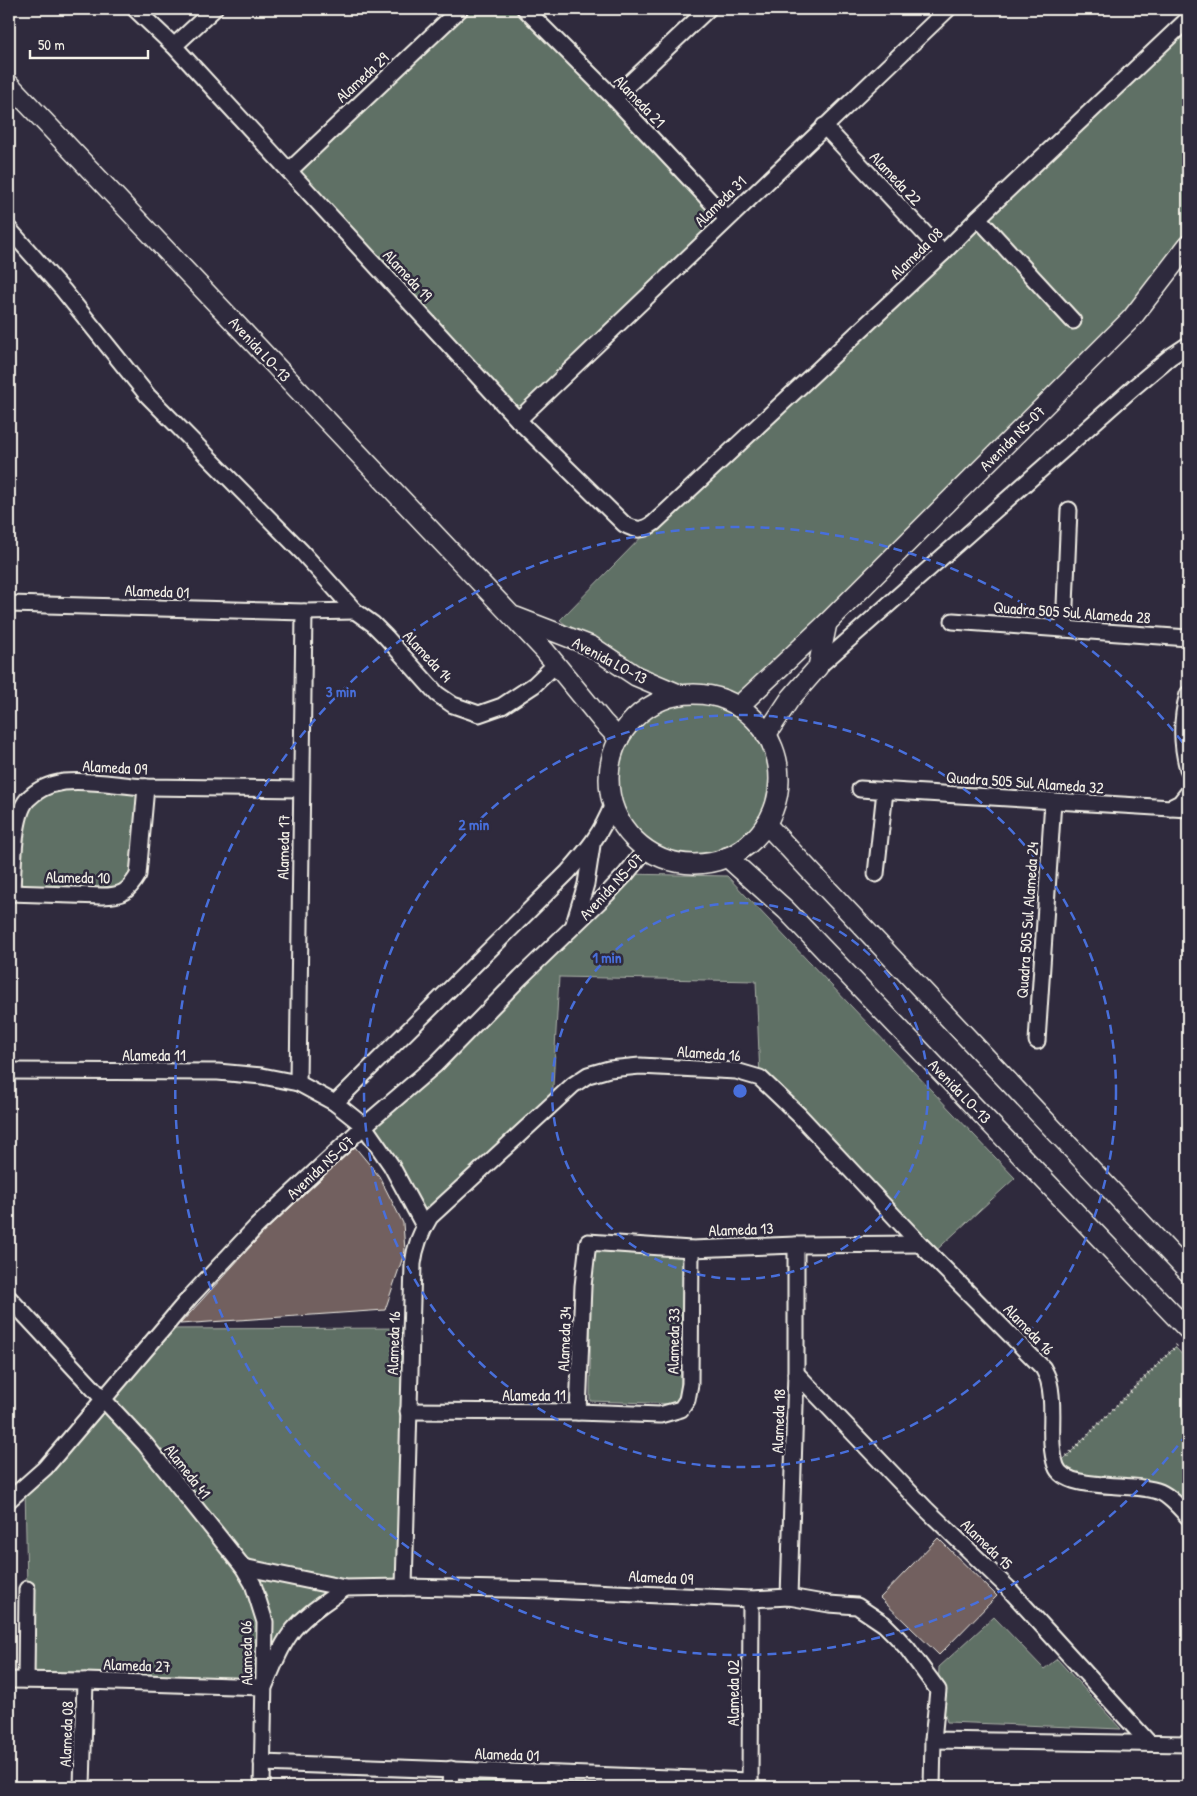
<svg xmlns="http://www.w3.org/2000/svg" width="1197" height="1796" font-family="'Patrick Hand',sans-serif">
  <rect width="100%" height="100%" fill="#2f2a3d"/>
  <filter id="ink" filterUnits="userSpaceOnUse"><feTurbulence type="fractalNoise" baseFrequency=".02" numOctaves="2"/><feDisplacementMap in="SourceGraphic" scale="10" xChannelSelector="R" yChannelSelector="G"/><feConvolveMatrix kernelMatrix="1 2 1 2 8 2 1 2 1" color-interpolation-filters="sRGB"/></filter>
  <g filter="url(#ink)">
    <g fill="#5f6f65" stroke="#aab0a6">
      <path d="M460,9H525L727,219L518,420L289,171Z"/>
      <path d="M1188,19V260L739,707L754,719L766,735L775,756L777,788L776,802L766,824L756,838L727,857L700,864L671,861L646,849L620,821L612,799L610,766L619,739L648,707L680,695L591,646L560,620L667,511Z"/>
      <path d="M50,785L146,787L138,875L123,893H12L18,821Z"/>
      <path d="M626,874L727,876L1015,1178L931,1255L760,1078L756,981L559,977L552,1104L424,1226L364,1126Z"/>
      <path d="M591,1242L684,1252L680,1404L590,1401Z"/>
      <path d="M411,1328L404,1587L346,1588L315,1609L264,1687L26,1680L27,1589L25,1485L162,1329Z"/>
      <path d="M1175,1347L1188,1361V1517L1176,1504L1056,1467Z"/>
      <path d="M994,1617L1044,1669L1057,1659L1121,1729L947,1722L938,1690L939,1667Z"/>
      <path d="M451,1769L750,1787H450Z"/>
    </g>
    <g fill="#72615f" stroke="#f4f1e8">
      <path d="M355,1147L379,1176L403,1223L405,1251L385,1310L180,1324L262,1234Z"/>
      <path d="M938,1538L997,1596L939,1655L880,1598Z"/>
    </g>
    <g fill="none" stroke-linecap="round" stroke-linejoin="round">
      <g stroke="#f4f1e8" stroke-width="19">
        <g id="minor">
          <path d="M135,9L174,46L518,420L624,524C636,531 643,531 654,523L943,253L978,218L1188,19"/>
          <path d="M525,9L614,98L727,219"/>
          <path d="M174,46L214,9"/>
          <path d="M614,98L708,9"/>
          <path d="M824,126L943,253"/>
          <path d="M289,171L460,9"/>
          <path d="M978,218L1073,321"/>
          <path d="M9,229L63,290L148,396L302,552L355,611L373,624L386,637L437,694L453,705L479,714L502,706L534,685L556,664"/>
          <path d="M518,420L948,9"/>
          <path d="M9,604L304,612L355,611"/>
          <path d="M953,621L1188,638"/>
          <path d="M1064,629L1069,510"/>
          <path d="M818,667L1133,388L1170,357L1188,345"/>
          <path d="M1188,694C1181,719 1181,744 1188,769"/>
          <path d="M860,789L1188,809"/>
          <path d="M1170,808L1180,803L1188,793"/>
          <path d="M876,874L885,791"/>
          <path d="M9,893L102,896C122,896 128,892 138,875L146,787"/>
          <path d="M12,893C13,870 13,816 27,800C37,789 50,784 64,782C93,779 120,786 148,787C199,788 250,788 301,789"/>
          <path d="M574,924L586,884L592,845"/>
          <path d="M1037,1041L1053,801"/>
          <path d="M9,1071L218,1072L262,1076L298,1083L335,1103L364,1126L391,1165L424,1226"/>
          <path d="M298,1083L304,612"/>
          <path d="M335,1103L568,872C589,848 601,834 613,804"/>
          <path d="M9,1298L145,1444L243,1567L253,1584L265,1622L262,1787"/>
          <path d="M796,1373L926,1509L1008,1588L1149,1743"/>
          <path d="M408,1411L578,1412L660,1415L681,1409L687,1400L690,1384L691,1249"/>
          <path d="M578,1412L583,1286L588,1242L691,1249L796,1245L920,1244"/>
          <path d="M9,1500L45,1468L191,1296L257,1226L364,1126L435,1065L521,977L607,894L626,874L646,849"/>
          <path d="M243,1567L345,1588L404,1587L547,1590L751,1599L789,1597L829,1604L857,1606L884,1624L896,1636L907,1648L938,1690L933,1740L932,1787"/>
          <path d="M404,1587L413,1264C415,1246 420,1233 430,1217L573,1085L588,1075L609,1069L640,1066L736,1071L760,1078L799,1115L920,1244L1043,1368C1045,1372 1048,1377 1049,1382C1056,1409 1047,1439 1056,1466C1065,1493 1135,1481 1160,1492C1171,1497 1180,1508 1188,1517"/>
          <path d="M789,1597L796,1373V1245"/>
          <path d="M9,1680L85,1681L264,1687C273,1668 280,1646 294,1629C308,1612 328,1601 345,1588"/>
          <path d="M26,1680L27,1589"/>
          <path d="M933,1740L1188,1744"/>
          <path d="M262,1763L750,1781"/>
          <path d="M82,1787L85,1681"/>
          <path d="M450,1787L451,1769"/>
          <path d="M750,1787L751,1599"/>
        </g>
      </g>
      <g stroke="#f4f1e8" stroke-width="22">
        <g id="tertiary">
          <path d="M9,84L545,651L603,722L619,739"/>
          <path d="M516,617L591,646L636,676L681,695"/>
          <circle cx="694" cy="779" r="85"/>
          <path d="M738,707L827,623L1132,318L1188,245"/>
          <path d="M766,735L790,699L818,667L827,623"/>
          <path d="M766,824L1188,1272"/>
          <path d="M727,857L786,910L1188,1330"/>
        </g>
      </g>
      <path stroke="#f4f1e8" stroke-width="3" stroke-dasharray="1 4" stroke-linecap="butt" d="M1067,1456L1179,1343"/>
      <use href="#minor" stroke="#2f2a3d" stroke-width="15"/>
      <use href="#tertiary" stroke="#2f2a3d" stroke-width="19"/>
    </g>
  </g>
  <g fill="none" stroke="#486fdb" stroke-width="2.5" stroke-dasharray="9 6">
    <circle cx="740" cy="1091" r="188"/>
    <circle cx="740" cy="1091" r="376"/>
    <path d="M1187 1434A564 564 0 1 1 1187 748"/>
  </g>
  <g text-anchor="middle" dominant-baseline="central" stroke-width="5" stroke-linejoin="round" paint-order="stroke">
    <g font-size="16" fill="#f4f1e8" stroke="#2f2a3d">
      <text transform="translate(362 77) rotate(-43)">Alameda 29</text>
      <text transform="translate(640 101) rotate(46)">Alameda 21</text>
      <text transform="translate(896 178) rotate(47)">Alameda 22</text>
      <text transform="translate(720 201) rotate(-44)">Alameda 31</text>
      <text transform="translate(916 253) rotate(-44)">Alameda 08</text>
      <text transform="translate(408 275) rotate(47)">Alameda 19</text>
      <text transform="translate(260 349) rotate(47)">Avenida LO-13</text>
      <text transform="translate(1012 438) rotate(-45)">Avenida NS-07</text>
      <text transform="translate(157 591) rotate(2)">Alameda 01</text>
      <text transform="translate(1072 612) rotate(4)">Quadra 505 Sul Alameda 28</text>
      <text transform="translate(428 656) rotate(47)">Alameda 14</text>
      <text transform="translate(610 660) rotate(28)">Avenida LO-13</text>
      <text transform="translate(115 767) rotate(3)">Alameda 09</text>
      <text transform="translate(1025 782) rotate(4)">Quadra 505 Sul Alameda 32</text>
      <text transform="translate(283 847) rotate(-89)">Alameda 17</text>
      <text transform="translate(78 877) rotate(1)">Alameda 10</text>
      <text transform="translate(611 886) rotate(-47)">Avenida NS-07</text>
      <text transform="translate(1027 920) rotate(-86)">Quadra 505 Sul Alameda 24</text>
      <text transform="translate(709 1053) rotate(4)">Alameda 16</text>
      <text x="154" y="1055">Alameda 11</text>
      <text transform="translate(960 1091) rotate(46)">Avenida LO-13</text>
      <text transform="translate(320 1167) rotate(-43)">Avenida NS-07</text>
      <text transform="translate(741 1229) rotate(-2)">Alameda 13</text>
      <text transform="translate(1029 1329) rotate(46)">Alameda 16</text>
      <text transform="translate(564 1339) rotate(-88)">Alameda 34</text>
      <text transform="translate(673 1341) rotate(-89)">Alameda 33</text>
      <text transform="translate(393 1343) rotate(-88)">Alameda 16</text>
      <text x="534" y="1395">Alameda 11</text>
      <text transform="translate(778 1421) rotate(-88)">Alameda 18</text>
      <text transform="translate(188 1471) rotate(52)">Alameda 41</text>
      <text transform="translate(987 1544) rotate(44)">Alameda 15</text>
      <text transform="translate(661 1577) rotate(3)">Alameda 09</text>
      <text transform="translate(246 1653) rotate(-91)">Alameda 06</text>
      <text transform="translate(137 1665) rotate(2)">Alameda 27</text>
      <text transform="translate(733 1693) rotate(-90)">Alameda 02</text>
      <text transform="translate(66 1734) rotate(-88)">Alameda 08</text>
      <text transform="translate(507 1754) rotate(2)">Alameda 01</text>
    </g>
  </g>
  <circle cx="740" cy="1091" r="8" fill="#486fdb" stroke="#2f2a3d" stroke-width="2.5"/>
  <g font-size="15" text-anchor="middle" font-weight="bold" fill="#486fdb" stroke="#2f2a3d" stroke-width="5" stroke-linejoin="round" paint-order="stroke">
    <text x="341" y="697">3 min</text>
    <text x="474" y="830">2 min</text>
    <text x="607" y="963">1 min</text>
  </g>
  <rect width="1197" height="1796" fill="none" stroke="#2f2a3d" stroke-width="30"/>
  <rect x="15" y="15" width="1167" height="1766" fill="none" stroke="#f4f1e8" stroke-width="2" filter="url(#ink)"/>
  <path d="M30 50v8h118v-8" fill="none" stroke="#f4f1e8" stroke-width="2.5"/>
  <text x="38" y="50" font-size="15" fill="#f4f1e8" stroke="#2f2a3d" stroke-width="4" paint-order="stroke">50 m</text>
</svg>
